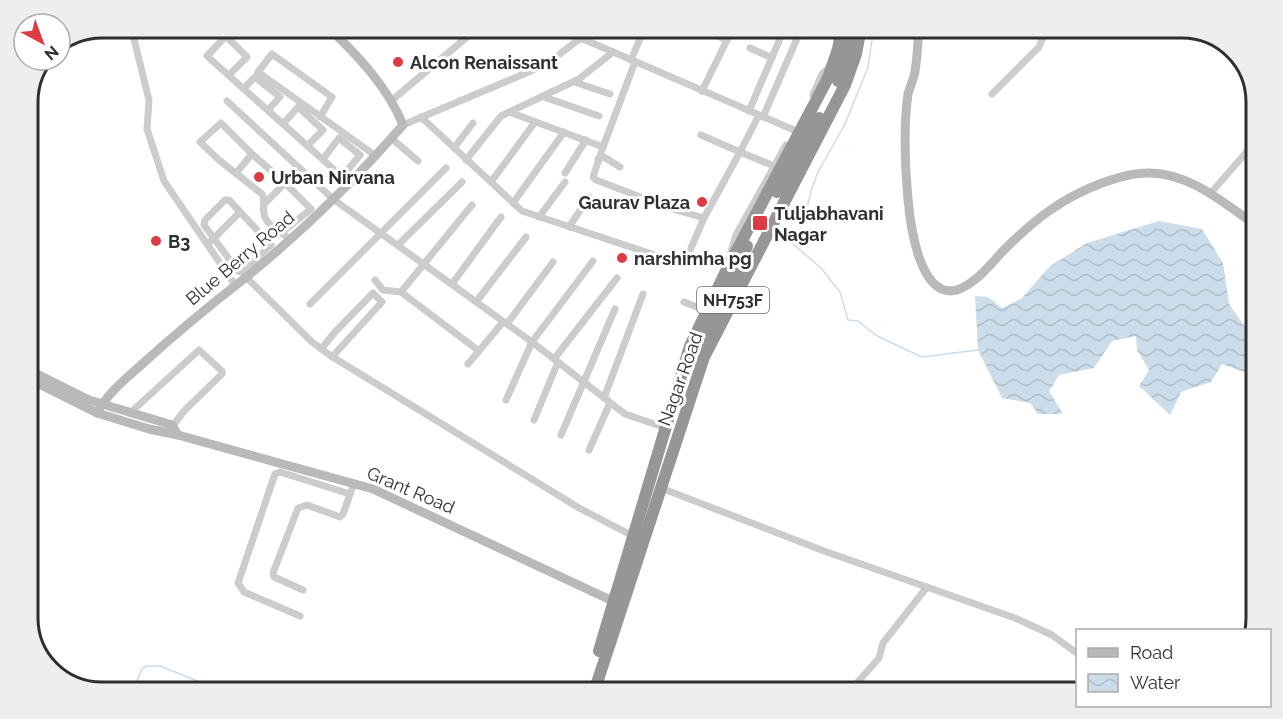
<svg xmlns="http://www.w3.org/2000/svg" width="1283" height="719" font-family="Raleway,sans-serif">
  <defs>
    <pattern id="water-waves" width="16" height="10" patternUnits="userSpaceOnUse" patternTransform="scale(1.5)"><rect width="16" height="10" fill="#cbddea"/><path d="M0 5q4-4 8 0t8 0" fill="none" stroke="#afbec9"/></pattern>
  </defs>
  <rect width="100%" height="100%" fill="#fff"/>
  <path fill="url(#water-waves)" d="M1159,221L1202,229L1223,263L1229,304L1245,327L1256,359L1247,373L1222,364L1211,382L1181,392L1170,415L1139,386L1149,370L1137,350L1136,336L1112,341L1094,368L1059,375L1049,391L1063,414H1038L1030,403L1002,398L978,350L975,296L988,297L1002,308L1021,299L1049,267L1087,243Z"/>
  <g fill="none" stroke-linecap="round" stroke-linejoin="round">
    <g stroke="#cbddea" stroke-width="1.5">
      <path d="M874,27L868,67L845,124L818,172L811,191L804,221L793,244L821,268L840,292L848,320L858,321L877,336L922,357L978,350"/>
      <path d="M132,692L142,669L147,666H160L225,692"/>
    </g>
    <g stroke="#ccc" stroke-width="7">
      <path d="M131,27L149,100L147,129L164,181L235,285"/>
      <path d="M565,27L578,40"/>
      <path d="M628,27L641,36"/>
      <path d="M697,27L727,40L732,27"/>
      <path d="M583,39L794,130"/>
      <path d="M750,48L772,58"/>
      <path d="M631,60L645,27"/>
      <path d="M635,62L603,147L593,177L596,180L669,208L704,218"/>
      <path d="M229,75L247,57L226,36L207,56L350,184"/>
      <path d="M574,82L610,94"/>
      <path d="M244,88L255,77L280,97L268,110"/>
      <path d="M702,91L727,40"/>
      <path d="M992,94L1039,47L1047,27"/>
      <path d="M813,95L822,74L830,67"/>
      <path d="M544,97L599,116"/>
      <path d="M227,101L333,199L532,342L625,414L666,428"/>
      <path d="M391,101L467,37L471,27"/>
      <path d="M749,111L785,27"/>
      <path d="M509,112L603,147"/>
      <path d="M320,117L332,97L272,54L258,72L376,156"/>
      <path d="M421,117L522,211L682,264L685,262L704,218L740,152L774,166"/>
      <path d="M763,117L802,27"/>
      <path d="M283,124L298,107L323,130L308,145"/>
      <path d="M403,125L531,71L556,57L578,40L583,39L597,27"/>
      <path d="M701,135L740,152L759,115"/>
      <path d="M391,138L418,161"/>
      <path d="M454,148L473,123"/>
      <path d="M323,159L339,138L360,155L342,177"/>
      <path d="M598,159L604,157L620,167"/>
      <path d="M466,160L501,116L579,79L613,52"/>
      <path d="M236,173L252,154"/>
      <path d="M565,173L586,140"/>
      <path d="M491,182L535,122"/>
      <path d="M285,183L252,154L221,123L200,142L219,160L262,194C266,201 262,206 264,214C266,226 282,232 290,239"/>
      <path d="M1210,194L1256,141"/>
      <path d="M225,200H229L271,245L242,272L238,271L204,225L205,220Z"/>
      <path d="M513,203L564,132"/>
      <path d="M264,204L285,183L311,209L281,233"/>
      <path d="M539,217L565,182"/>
      <path d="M569,227L589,197"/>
      <path d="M210,242L240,212"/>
      <path d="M398,245L462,182"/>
      <path d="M730,255L736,235L786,145"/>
      <path d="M246,277L312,342L331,356L579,508L633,536"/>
      <path d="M375,280L383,290L401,292L479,351"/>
      <path d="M452,284L501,217"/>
      <path d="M401,292L472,205"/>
      <path d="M476,302L526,237"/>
      <path d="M684,302L707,311"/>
      <path d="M310,304L446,168"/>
      <path d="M507,324L553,262"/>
      <path d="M321,349L335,332L373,293L382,302L332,357"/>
      <path d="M554,359L617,278"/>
      <path d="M468,364L503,322"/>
      <path d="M604,398L643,294"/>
      <path d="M506,400L532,342L593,261"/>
      <path d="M130,413L199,350L222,371V374L185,410L171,428"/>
      <path d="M534,420L558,362"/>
      <path d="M561,435L615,309"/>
      <path d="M589,450L610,403"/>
      <path d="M661,488L824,551L1015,618L1052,635L1078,654"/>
      <path d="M303,590L274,577L273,573L298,508L307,505L340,517L343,514L354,483"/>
      <path d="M300,616L244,592L238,583L275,474L280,472L350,494"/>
      <path d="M849,692L879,658L883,643L927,587"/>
    </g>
    <g stroke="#b9b9b9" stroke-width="9">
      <path d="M918,27C919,42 917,57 915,72C913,80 910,87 908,94C903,128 905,165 908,199C910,222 919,300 957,290C976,284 991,263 1005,249C1035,219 1062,198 1102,183C1116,178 1131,173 1147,173C1189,172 1223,203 1256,225"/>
      <path d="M27,369L89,400L172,425L178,435"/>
      <path d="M27,378L97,413L149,429L178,435L373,489L619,604"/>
      <path d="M97,413C107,394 124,380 140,366C174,335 209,306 245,278C302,232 355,180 403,125C388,87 357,55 328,27"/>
    </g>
    <g stroke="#969696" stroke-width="12">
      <path d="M838,81L846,57L851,27"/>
      <path d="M777,192L819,118"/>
      <path d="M706,348L704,337L739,267L747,246"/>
      <path d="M599,651L690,346L727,269L828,78L838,49L842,27"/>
      <path d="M594,692L704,357L845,85L856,54L861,27"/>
    </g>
  </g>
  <g fill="#dc3b41" stroke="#fff" stroke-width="2">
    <circle cx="398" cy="62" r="6"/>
    <circle cx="259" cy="177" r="6"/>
    <circle cx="702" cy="202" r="6"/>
    <rect x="752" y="215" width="16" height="16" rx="3"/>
    <circle cx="156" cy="241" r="6"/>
    <circle cx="622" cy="258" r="6"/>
  </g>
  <g text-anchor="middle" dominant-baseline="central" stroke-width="6" stroke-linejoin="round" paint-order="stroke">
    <rect fill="#fff" stroke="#6d6d6d" stroke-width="1.5" x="697" y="287" width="72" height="26" rx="4.5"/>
    <g font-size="16" font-weight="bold" fill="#2f2f2f">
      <text x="733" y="300">NH753F</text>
    </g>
    <g font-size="18" font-weight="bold" fill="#2f2f2f" stroke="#fff" text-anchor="start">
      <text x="410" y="62">Alcon Renaissant</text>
      <text x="271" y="177">Urban Nirvana</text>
      <text x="690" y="202" text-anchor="end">Gaurav Plaza</text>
      <text x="774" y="213">Tuljabhavani<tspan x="774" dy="21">Nagar</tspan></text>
      <text x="168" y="241">B3</text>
      <text x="634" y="258">narshimha pg</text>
    </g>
    <g font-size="18" fill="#2f2f2f" stroke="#fff">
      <text transform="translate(240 258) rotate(-40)">Blue Berry Road</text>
      <text transform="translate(680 379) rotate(-70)">Nagar Road</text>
      <text transform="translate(411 490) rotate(23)">Grant Road</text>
    </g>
  </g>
  <path d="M0 0H1283V719H0ZM102 38H1182A64 64 0 0 1 1246 102V618A64 64 0 0 1 1182 682H102A64 64 0 0 1 38 618V102A64 64 0 0 1 102 38Z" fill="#eee" fill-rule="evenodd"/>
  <path fill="none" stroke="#2f2f2f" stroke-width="3" d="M102 38H1182A64 64 0 0 1 1246 102V618A64 64 0 0 1 1182 682H102A64 64 0 0 1 38 618V102A64 64 0 0 1 102 38Z"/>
  <rect x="1076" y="629" width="195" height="78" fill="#ffffff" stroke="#acacac" stroke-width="1.5"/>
  <rect x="1088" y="648" width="30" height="9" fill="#b9b9b9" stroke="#acacac" stroke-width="1.5"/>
  <text x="1130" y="659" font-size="18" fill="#2f2f2f">Road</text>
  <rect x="1088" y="674" width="30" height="18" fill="url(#water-waves)" stroke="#acacac" stroke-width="1.5"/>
  <text x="1130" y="689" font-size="18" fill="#2f2f2f">Water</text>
  <g transform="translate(42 42) rotate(139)"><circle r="28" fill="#ffffff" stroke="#acacac" stroke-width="1.5"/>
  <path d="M0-4.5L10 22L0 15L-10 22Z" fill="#dc3b41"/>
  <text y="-9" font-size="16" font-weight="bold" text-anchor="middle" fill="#2f2f2f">N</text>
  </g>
</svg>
